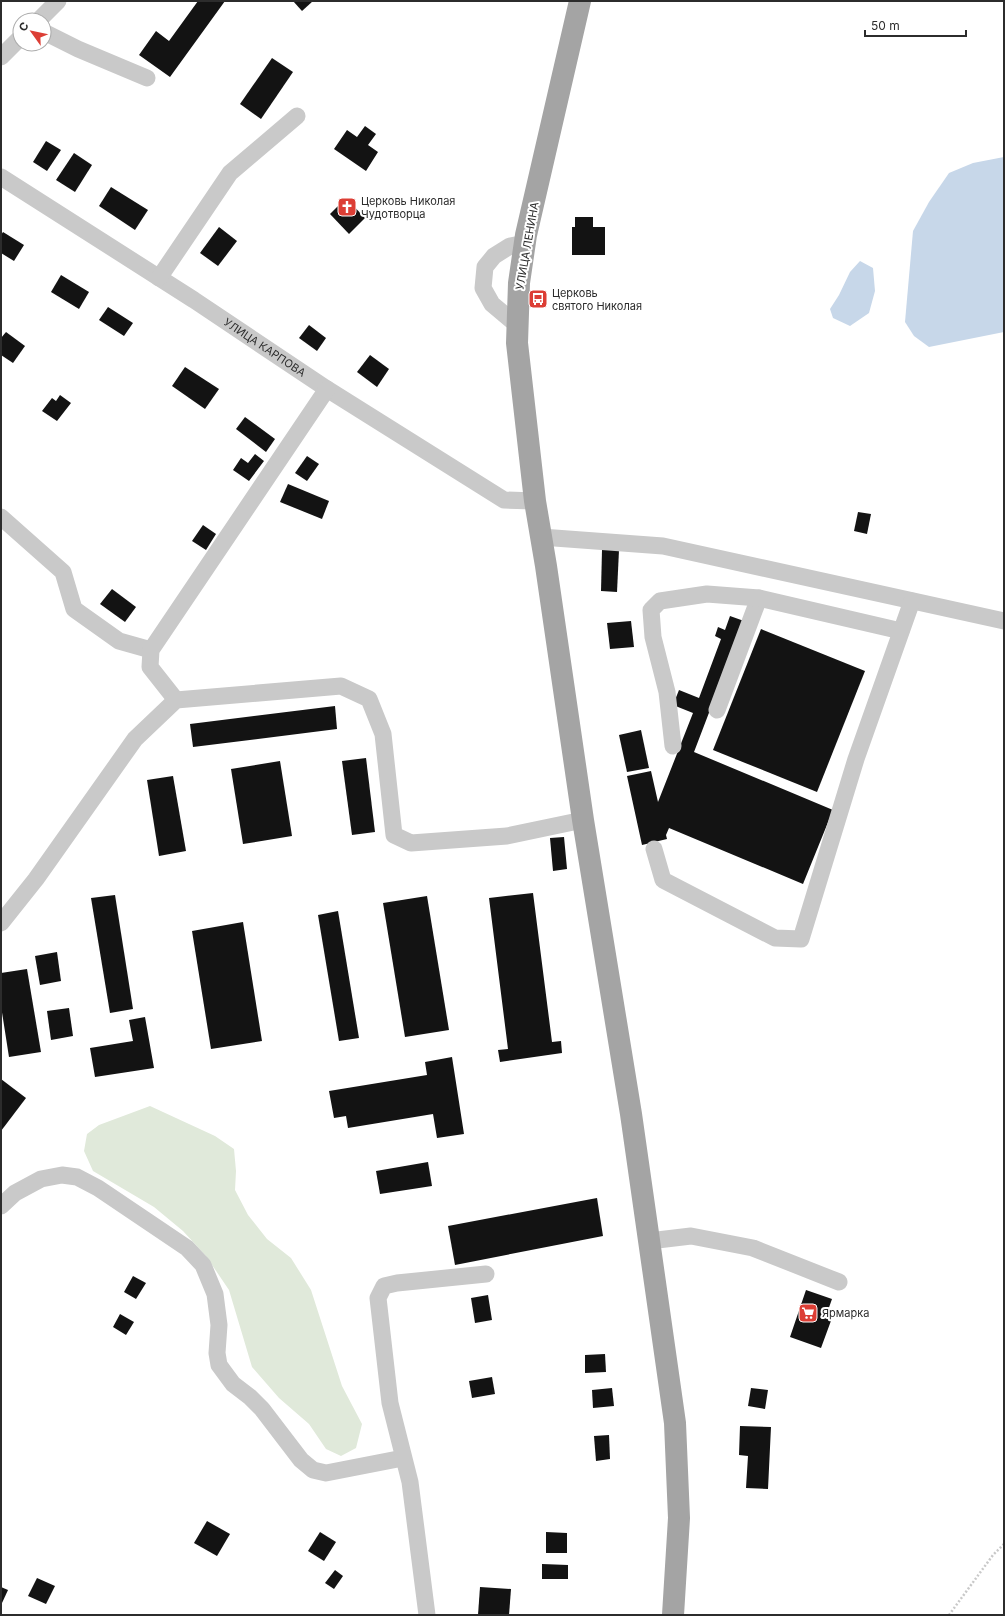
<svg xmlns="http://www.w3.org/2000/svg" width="1005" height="1616" font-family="Inter,sans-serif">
  <rect width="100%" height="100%" fill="#fff"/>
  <path fill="#e0e9da" d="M150,1106L215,1136L234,1149L236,1171L235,1190L248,1215L267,1239L291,1258L311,1290L342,1386L362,1424L356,1448L341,1456L326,1449L309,1424L279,1398L252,1367L229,1290L206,1256L183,1231L154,1207L93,1171L84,1151L87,1134L99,1125Z"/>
  <g fill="#c7d7e9">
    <path d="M1004,157V332L929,347L914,336L905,322L913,231L929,202L949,173L973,163Z"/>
    <path d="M860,261L873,268L875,291L869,313L850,326L833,318L830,309L839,295L850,272Z"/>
  </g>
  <g fill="#131313">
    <path d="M198,1H225L170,77L139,55L156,31L169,41Z"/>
    <path d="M293,1H313L302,11Z"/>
    <path d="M272,58L293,72L261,119L240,104Z"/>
    <path d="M365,126L376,134L368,145L378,152L366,171L334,149L347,130L357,137Z"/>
    <path d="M46,141L61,150L47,171L33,162Z"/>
    <path d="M74,153L92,165L75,192L56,180Z"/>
    <path d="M111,187L148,210L135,230L99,206Z"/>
    <path d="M346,198L365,218L349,234L330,214Z"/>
    <path d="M575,217H593V227H605V255H572V227H575Z"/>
    <path d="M219,227L237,241L218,266L200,253Z"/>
    <path d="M3,232L24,245L14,261L1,253V235Z"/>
    <path d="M61,275L89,292L79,309L51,292Z"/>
    <path d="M108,307L133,323L124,336L99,320Z"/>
    <path d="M309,325L326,338L317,351L299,338Z"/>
    <path d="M6,332L25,346L13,363L1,355V338Z"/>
    <path d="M370,355L389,369L377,387L357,372Z"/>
    <path d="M185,367L219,389L205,409L172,386Z"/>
    <path d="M60,395L71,403L57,421L42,411L52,398L56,401Z"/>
    <path d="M245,417L275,439L266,452L236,429Z"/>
    <path d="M255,454L264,461L249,481L233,470L241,458L248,463Z"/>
    <path d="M307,456L319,464L307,481L295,473Z"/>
    <path d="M288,484L329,501L322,519L280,502Z"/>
    <path d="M858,512L871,514L867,534L854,531Z"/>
    <path d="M203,525L216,534L206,550L192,541Z"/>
    <path d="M602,550H619L617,592L601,591Z"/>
    <path d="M112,589L136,607L125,622L100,604Z"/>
    <path d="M730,616L744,621L694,752L833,810L803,884L669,828L666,835L667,839L642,845L627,776L651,771L658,802L693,713L673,705L679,690L699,698L721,639L715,636L718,627L725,630Z"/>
    <path d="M631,621L634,647L610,649L607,623Z"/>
    <path d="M761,629L865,671L817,792L713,750Z"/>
    <path d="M335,706L337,729L193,747L190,724Z"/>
    <path d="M641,730L649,768L627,772L619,735Z"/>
    <path d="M366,758L375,832L352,835L342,761Z"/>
    <path d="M280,761L292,836L243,844L231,769Z"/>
    <path d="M173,776L186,851L159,856L147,780Z"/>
    <path d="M564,837L567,869L553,871L550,838Z"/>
    <path d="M533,893L552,1042L561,1041L562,1053L500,1062L498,1050L508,1049L489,898Z"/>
    <path d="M115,895L133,1009L110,1013L91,898Z"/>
    <path d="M427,896L449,1030L405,1037L383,903Z"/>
    <path d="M338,911L359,1038L339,1041L318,915Z"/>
    <path d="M243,922L262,1041L211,1049L192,931Z"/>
    <path d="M57,952L61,981L40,985L35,956Z"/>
    <path d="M27,969L41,1052L9,1057L1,1006V973Z"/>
    <path d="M69,1008L73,1036L51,1040L47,1011Z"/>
    <path d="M145,1017L154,1068L95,1077L90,1048L133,1041L129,1020Z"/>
    <path d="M452,1057L464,1134L437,1138L433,1114L348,1128L346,1116L334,1118L329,1091L427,1075L425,1062Z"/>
    <path d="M1,1079L26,1098L1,1131Z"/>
    <path d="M428,1162L432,1186L380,1194L376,1171Z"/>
    <path d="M597,1198L603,1236L455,1265L448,1226Z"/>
    <path d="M133,1276L146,1283L136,1299L124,1292Z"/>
    <path d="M806,1290L832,1299L826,1316L832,1318L821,1348L790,1337Z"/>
    <path d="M488,1295L492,1320L475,1323L471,1298Z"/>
    <path d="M120,1314L134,1322L126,1335L113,1327Z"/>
    <path d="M605,1354L606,1372L585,1373V1355Z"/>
    <path d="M492,1377L495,1394L472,1398L469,1381Z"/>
    <path d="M612,1388L614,1406L593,1408L592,1390Z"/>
    <path d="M751,1388L768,1390L765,1409L748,1406Z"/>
    <path d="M740,1426L771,1427L768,1489L746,1488L748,1456L739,1455Z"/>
    <path d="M609,1435L610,1459L596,1461L594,1436Z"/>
    <path d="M207,1521L230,1534L217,1556L194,1543Z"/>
    <path d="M320,1532L336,1542L324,1561L308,1551Z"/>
    <path d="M546,1532L567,1533V1553H546Z"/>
    <path d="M542,1564L568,1565V1579H542Z"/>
    <path d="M335,1570L343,1576L334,1589L325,1583Z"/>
    <path d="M37,1578L55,1586L46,1604L28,1596Z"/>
    <path d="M1,1587L8,1590L2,1603L1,1602Z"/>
    <path d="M480,1587L511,1589L509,1615H478Z"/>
  </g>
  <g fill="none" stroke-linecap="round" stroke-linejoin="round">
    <path stroke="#c9c9c9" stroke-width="2.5" stroke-dasharray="2 2" stroke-linecap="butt" d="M949,1615L993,1555L1004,1544"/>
    <g stroke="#c9c9c9" stroke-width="17">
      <path d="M39,20L58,1"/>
      <path d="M44,32L78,49L147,78"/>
      <path d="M1,57L20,38"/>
      <path id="s1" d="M1,177L194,300L327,389L504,500L535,501"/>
      <path d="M159,278L230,173L297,116"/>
      <path d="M518,326L492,304L483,288L485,267L494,256L510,246L525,243"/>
      <path d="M1,517L63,572L74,609L119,641L151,650"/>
      <path d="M541,537L663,546L1004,621"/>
      <path d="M176,700L150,667L151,650L327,389"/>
      <path d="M717,710L759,598"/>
      <path d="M673,746L667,692L653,637L651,610L660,601L707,594L759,598L901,631"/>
      <path d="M654,849L663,880L775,938L801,939L856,759L912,601"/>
      <path d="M1,923L36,879L135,739L176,700L341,686L369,699L383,734L394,835L411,843L507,836L583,820"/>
      <path d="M1,1206L15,1193L41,1179L62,1175L77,1177L98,1188L187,1248L203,1265L215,1294L219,1325L217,1353L219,1365L233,1384L250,1397L262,1409L301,1460L313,1470L326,1473L403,1458"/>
      <path d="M649,1241L691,1236L753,1248L839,1282"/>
      <path d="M427,1615L410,1482L390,1403L378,1298L384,1286L397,1283L486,1274"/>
    </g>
    <path stroke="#a4a4a4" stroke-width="22" d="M580,1L526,235L519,283L517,343L535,501L546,566L583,820L631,1114L675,1423L679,1518L673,1615"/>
  </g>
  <defs>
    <g id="church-square" transform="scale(1)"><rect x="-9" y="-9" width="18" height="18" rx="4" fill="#dc3e35" stroke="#fff"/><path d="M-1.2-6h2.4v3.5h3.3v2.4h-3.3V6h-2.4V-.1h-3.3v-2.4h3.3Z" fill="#fff"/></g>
    <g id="bus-square" transform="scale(1)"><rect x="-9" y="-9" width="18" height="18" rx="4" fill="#dc3e35" stroke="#fff"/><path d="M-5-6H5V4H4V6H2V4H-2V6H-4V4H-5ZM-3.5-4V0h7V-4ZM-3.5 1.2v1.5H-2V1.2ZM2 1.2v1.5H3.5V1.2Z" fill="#fff"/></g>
    <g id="supermarket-square" transform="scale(1)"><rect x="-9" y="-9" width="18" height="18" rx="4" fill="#dc3e35" stroke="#fff"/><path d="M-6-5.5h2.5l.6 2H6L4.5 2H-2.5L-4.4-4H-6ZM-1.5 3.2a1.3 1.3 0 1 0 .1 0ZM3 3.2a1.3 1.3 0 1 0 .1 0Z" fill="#fff"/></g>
  </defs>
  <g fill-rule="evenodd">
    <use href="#church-square" x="347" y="207"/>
    <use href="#bus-square" x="538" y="299"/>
    <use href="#supermarket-square" x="808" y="1313"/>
  </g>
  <g text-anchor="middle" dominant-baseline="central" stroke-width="4" stroke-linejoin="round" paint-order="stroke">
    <g font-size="11" fill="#2c2c2c" stroke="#fff" text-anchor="start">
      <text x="361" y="201">Церковь Николая<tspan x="361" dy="13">Чудотворца</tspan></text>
      <text x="552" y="293">Церковь<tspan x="552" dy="13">святого Николая</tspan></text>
      <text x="822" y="1313">Ярмарка</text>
    </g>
    <g font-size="11" fill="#2c2c2c" stroke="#fff">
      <text transform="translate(527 246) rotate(-80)">УЛИЦА ЛЕНИНА</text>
      <text stroke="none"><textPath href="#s1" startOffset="314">УЛИЦА КАРПОВА</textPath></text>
    </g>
  </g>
  <rect width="1005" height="1616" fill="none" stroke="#2c2c2c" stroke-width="4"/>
  <g transform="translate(32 32) rotate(303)"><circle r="19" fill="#ffffff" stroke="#ababab"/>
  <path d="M0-3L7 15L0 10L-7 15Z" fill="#dc3e35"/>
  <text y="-6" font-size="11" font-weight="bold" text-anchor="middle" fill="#2c2c2c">С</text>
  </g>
  <path d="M865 30v6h101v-6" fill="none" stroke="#2c2c2c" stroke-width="2"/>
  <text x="871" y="30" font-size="12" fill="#2c2c2c" stroke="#ffffff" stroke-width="3" paint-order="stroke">50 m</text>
</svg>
